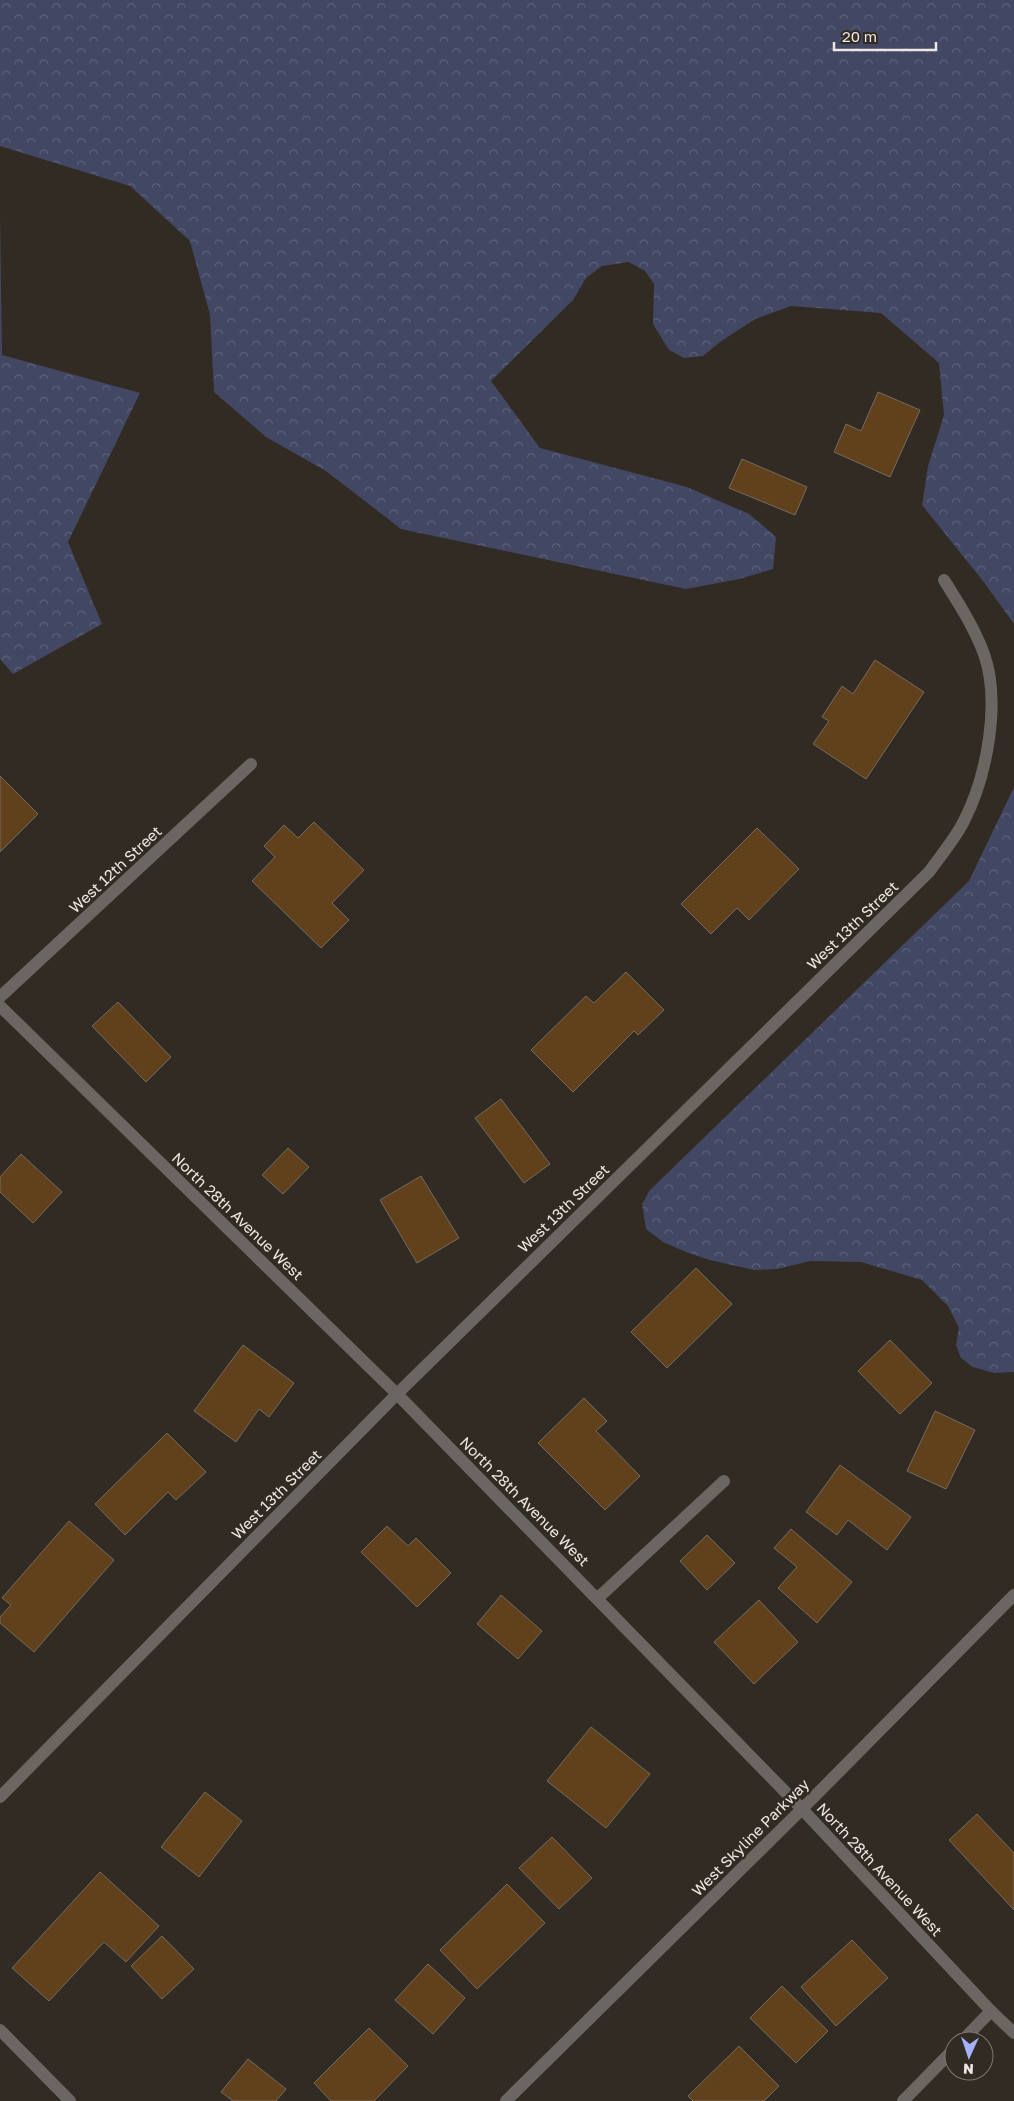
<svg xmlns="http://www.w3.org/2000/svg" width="1014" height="2101" font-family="'Golos Text',sans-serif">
  <defs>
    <pattern id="forest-crowns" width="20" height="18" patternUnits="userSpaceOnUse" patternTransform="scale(1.25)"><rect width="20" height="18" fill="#424763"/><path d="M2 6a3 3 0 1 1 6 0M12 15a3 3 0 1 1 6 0" fill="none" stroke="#5d6279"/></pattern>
  </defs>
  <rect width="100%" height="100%" fill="#322b23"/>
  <g fill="url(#forest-crowns)">
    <path d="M0,0H1014V624L983,581L922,505L928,466L944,415L939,363L881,313L791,306L755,319L720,342L703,356L684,358L669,350L653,324L654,284L645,271L629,262L602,266L586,278L573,300L491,381L540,448L687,487L749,514L776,537L773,569L739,579L686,589L401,529L326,471L266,437L214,392L210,315L190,241L130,186L0,146Z"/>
    <path d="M0,215L2,355L140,393L68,542L102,624L13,674L0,659Z"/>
    <path d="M1014,787V1372L994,1373L973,1367L961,1358L956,1345L959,1328L948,1306L922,1280L861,1262L810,1261L777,1269L754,1270L710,1260L686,1252L663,1242L646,1229L642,1204L650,1190L969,881Z"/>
  </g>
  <g fill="#60411b" stroke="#746b62">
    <path d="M878,392L920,410L890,477L834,452L846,424L861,431Z"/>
    <path d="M742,459L807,487L795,515L729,488Z"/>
    <path d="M875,660L924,692L866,779L813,744L829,721L822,717L842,686L853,694Z"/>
    <path d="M0,776L38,814L0,852Z"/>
    <path d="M314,822L364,870L332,903L349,920L321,948L252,881L275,857L264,846L284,825L298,838Z"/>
    <path d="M757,828L799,869L749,920L737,908L711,934L681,904Z"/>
    <path d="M626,972L664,1010L638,1035L634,1031L573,1092L531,1050L586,996L594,1003Z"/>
    <path d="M118,1002L171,1057L146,1082L92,1026Z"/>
    <path d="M501,1099L550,1164L524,1183L475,1118Z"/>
    <path d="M288,1148L309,1167L283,1194L262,1175Z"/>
    <path d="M21,1154L62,1192L33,1223L0,1192V1177Z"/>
    <path d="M421,1176L459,1238L417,1263L380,1200Z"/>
    <path d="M696,1268L732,1304L667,1368L631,1332Z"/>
    <path d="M890,1340L932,1383L900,1414L858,1371Z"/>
    <path d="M243,1345L294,1383L269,1417L259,1409L236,1442L194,1411Z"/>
    <path d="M584,1398L607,1421L596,1431L640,1476L605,1510L538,1443Z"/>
    <path d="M935,1411L975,1430L946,1489L907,1471Z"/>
    <path d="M167,1433L206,1472L176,1500L168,1492L125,1535L95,1504Z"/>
    <path d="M840,1465L911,1517L887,1550L848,1520L837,1535L806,1512Z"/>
    <path d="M69,1521L114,1560L34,1652L0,1623V1617L11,1605L2,1598Z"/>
    <path d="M387,1526L408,1546L416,1538L451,1573L417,1607L361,1552Z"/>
    <path d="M791,1529L852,1582L817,1623L778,1588L797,1567L774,1548Z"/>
    <path d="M707,1535L735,1563L707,1590L680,1561Z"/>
    <path d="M501,1595L542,1631L518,1659L477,1624Z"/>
    <path d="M759,1600L798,1642L754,1684L714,1642Z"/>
    <path d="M591,1727L650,1774L606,1828L547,1781Z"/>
    <path d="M205,1792L242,1821L199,1877L161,1847Z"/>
    <path d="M977,1814L1014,1853V1910L949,1840Z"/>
    <path d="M552,1837L592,1878L559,1909L519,1868Z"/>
    <path d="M100,1872L159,1926L126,1962L104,1942L49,2001L12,1968Z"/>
    <path d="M507,1884L545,1923L477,1989L440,1950Z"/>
    <path d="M162,1936L194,1969L162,1999L131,1966Z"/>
    <path d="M852,1940L888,1978L836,2026L801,1987Z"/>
    <path d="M428,1964L465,1998L433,2034L395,2000Z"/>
    <path d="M782,1986L828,2031L796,2063L750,2018Z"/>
    <path d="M369,2028L408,2066L374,2101H331L314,2083Z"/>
    <path d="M739,2046L779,2086L764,2101H693L688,2096Z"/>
    <path d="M248,2059L286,2089L276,2101H233L221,2092Z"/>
  </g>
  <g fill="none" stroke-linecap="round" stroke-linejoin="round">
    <g stroke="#6a6662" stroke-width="12">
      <path d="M0,997L251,764"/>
      <path d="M0,1006L397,1394L802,1809L991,2011L1014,2033"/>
      <path d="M598,1598L724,1481"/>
      <path d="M0,1797L397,1394L929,872C941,855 955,839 964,821C987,776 1001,702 984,654C974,627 959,604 944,580"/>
      <path d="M0,2030L70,2101"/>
      <path d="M962,2041L991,2011"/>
      <path d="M506,2101L802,1809L1014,1595"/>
      <path d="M903,2101L954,2049"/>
    </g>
  </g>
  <g text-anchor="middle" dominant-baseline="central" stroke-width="5" stroke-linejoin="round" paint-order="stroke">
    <g font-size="15" fill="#ece7e2" stroke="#322b23">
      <text transform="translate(115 869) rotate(-43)">West 12th Street</text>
      <text transform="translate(852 925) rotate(-44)">West 13th Street</text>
      <text transform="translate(563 1208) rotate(-44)">West 13th Street</text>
      <text transform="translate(238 1216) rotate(44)">North 28th Avenue West</text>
      <text transform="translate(276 1494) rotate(-45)">West 13th Street</text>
      <text transform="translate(525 1501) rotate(45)">North 28th Avenue West</text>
      <text transform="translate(750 1837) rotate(-45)">West Skyline Parkway</text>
      <text transform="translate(880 1869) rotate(47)">North 28th Avenue West</text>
    </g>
  </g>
  <g transform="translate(969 2056) rotate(183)"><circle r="24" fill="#322b23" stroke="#7c766f"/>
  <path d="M0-4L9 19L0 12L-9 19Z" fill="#a5b1fc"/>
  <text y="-8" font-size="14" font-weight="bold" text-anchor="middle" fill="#ece7e2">N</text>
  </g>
  <path d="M834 42v8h102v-8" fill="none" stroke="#ece7e2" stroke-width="2.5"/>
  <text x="842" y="42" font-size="15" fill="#ece7e2" stroke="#322b23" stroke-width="4" paint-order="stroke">20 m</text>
</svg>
